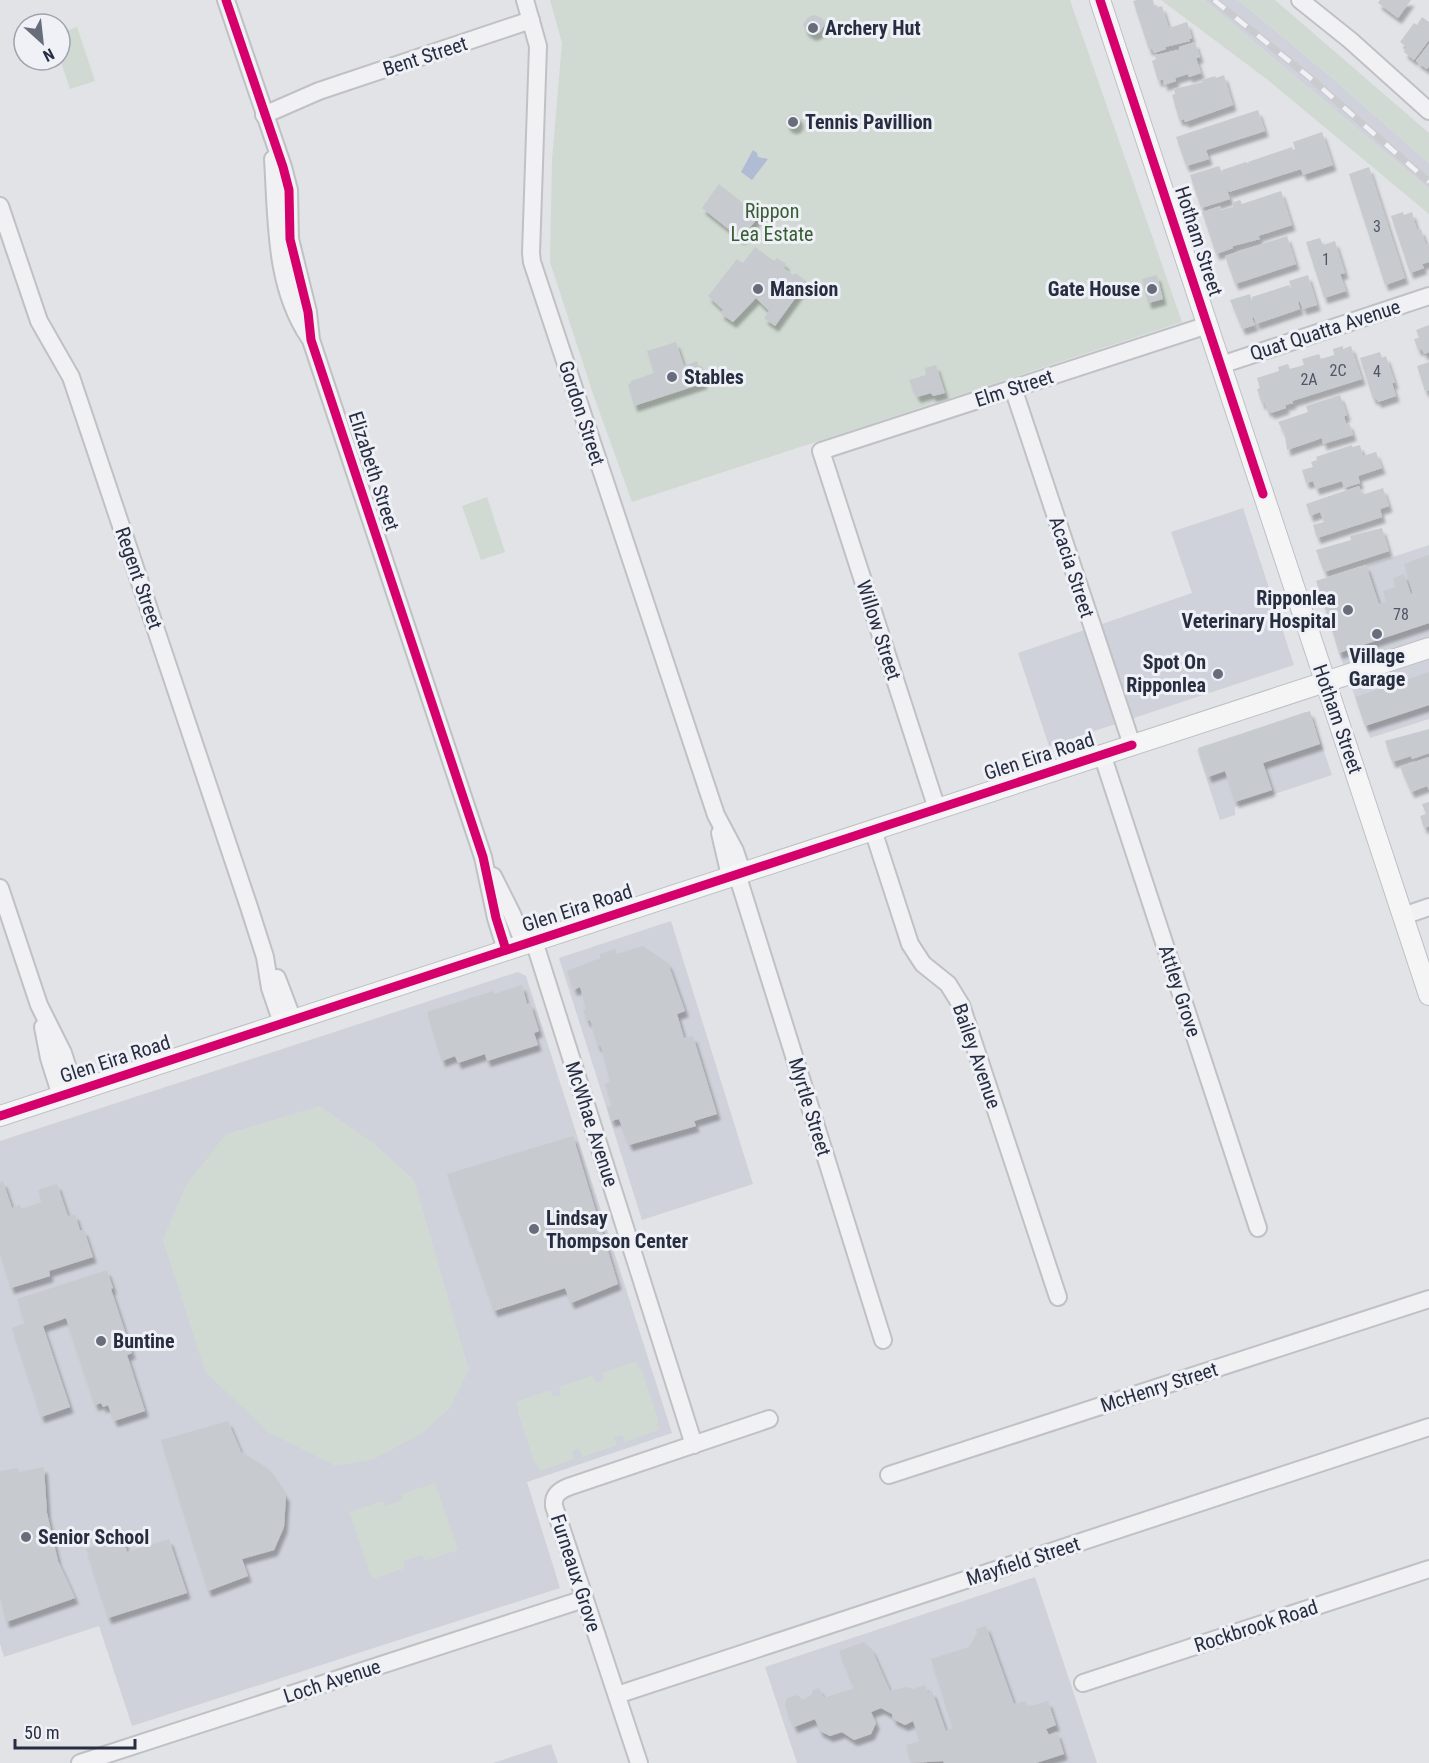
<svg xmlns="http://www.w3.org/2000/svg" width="1429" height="1763" font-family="'Roboto Condensed',sans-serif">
  <defs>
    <filter id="shadow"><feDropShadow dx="3.5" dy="6" stdDeviation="1.5" flood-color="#0004"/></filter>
  </defs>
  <rect width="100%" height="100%" fill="#e1e3e7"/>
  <g fill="#cfd2da">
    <path d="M1204,0H1238L1330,76L1429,163V189Z"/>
    <path d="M1243,508L1294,665L1049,746L1018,653L1192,593L1171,532Z"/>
    <path d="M1429,545V719L1370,738L1339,653L1318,582Z"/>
    <path d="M1305,712L1312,716L1332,775L1235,807V815L1220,820L1197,750Z"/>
    <path d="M671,921L753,1184L642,1220L559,958Z"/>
    <path d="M518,972L526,976L672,1433L527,1482L560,1588L132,1726L99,1626L4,1657L0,1644V1141Z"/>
    <path d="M1035,1577L1097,1763H797L765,1667Z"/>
    <path d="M551,1744L558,1763H493Z"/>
  </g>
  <g fill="#d0dad2">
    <path d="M550,0H1070L1182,322L632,502L593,394L550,262L552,160L562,43Z"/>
    <path d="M1161,0H1204L1429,189V214L1268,80Z"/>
    <path d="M1238,0H1275L1429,133V163L1330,76Z"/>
    <path d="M77,27L95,81L70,89L60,59V33Z"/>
    <path d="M487,497L505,552L481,560L462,506Z"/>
    <path d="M320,1106L373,1143L414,1180L469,1370L449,1409L421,1434L374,1459L336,1466L268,1432L205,1371L163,1240L185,1187L226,1134Z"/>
    <path d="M636,1361L639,1369L641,1368L659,1422L657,1423L659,1430L625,1442L622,1435L614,1437L617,1445L582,1457L579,1449L572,1451L574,1459L540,1471L537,1464H535L517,1410L519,1409L516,1402L551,1390L553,1397L561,1395L559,1387L593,1375L596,1383L604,1380L602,1373Z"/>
    <path d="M435,1483L458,1550L424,1561L422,1555L403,1561L405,1568L372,1579L349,1512L383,1501L385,1506L403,1500L402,1494Z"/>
  </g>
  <path fill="#afbcd3" d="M753,150L757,153L758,157L768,159L752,180L741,172Z"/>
  <g fill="#c7cace" filter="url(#shadow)">
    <path d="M1137,0H1153L1155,8L1162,6L1169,28L1187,22L1192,38L1189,39L1190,41L1165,47L1166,49L1154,53L1152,48L1149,50L1133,1Z"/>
    <path d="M1380,0H1411L1398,18L1378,3Z"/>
    <path d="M814,15L822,18L825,24L820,32L813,35L806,31L803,25L807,18Z"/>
    <path d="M1422,17L1429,22V40L1414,60L1404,52L1407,47L1400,42L1414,23L1417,25Z"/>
    <path d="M1195,42L1200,57L1196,58L1201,73L1189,77L1188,74L1175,78L1176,81L1164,85L1163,79L1158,81L1152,61L1156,59L1155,55L1179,50V47Z"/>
    <path d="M1429,44V66L1427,69L1416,61Z"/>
    <path d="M1224,75L1233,105L1185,122L1184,119L1179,120L1172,95L1175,94L1174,89L1203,82L1202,80L1215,76L1216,78Z"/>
    <path d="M1258,110L1265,131L1206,150L1209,159L1186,166L1176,137Z"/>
    <circle cx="793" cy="121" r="7"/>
    <path d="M1322,132L1333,165L1303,175L1301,169L1229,192L1226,187L1230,199L1201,208L1190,175L1219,166L1224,177L1222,170L1246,162L1249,164L1248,162L1292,147L1293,150L1295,149L1293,142Z"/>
    <path d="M1369,167L1405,278L1385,285L1349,174Z"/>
    <path d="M719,184L759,216L741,239L702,208Z"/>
    <path d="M1281,191L1292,225L1258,236L1260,239L1233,246V248L1216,254L1202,212L1220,206L1221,210L1233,207L1232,203L1240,200L1242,204Z"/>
    <path d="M1403,212L1404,215L1412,212L1417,230L1421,229L1426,245L1429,244V262L1422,264L1424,268L1410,273L1391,216Z"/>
    <path d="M1287,236L1296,264L1235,284L1225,256Z"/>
    <path d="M1320,238L1323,245L1335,241L1345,273L1340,274L1346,291L1324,298L1306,242Z"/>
    <path d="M755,247L774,261L777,258L786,264L784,268L793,275L796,273L807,282L775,326L764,318L769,311L756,298L733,322L720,313L723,310L708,296L737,259L743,263Z"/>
    <path d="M1157,275L1163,299L1148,303L1142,279Z"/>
    <path d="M1308,275L1317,305L1303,309L1300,302H1298L1300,309L1256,324L1254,317L1252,318L1255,325L1242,329L1230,300L1250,294L1252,302V297L1289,285L1292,290L1289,281Z"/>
    <path d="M1429,325V352L1424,354L1422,349L1418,350L1414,339L1419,338L1416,330Z"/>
    <path d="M676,342L684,366L697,361L704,383L634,406L628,384L631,383V381L654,373L647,351Z"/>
    <path d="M1343,346V349L1351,346L1362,379L1292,401L1293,403L1285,405L1286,408L1271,413L1270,410L1267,411L1265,403L1262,404L1257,389L1260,388L1257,378L1279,371L1278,367L1288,364L1290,369L1304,365L1302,359L1319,354L1321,359L1334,355L1333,349Z"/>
    <path d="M1380,352L1382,358L1386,356L1395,383H1392L1396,396L1378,402L1376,398L1373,399L1360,358Z"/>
    <path d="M1429,362V390L1425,391L1417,366Z"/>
    <path d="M936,365L945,393L933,396L931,393L917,397L909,380L926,375L925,368Z"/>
    <path d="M1340,395L1347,415L1344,416L1346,424L1349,423L1353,435L1323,444L1322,438L1287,450L1285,435L1278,422L1308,412L1306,406Z"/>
    <path d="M1352,445V447L1360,445L1363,456L1376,452L1382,468L1358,476L1360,483L1344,488L1342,481L1316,489L1313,481L1306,483L1302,470L1313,467L1311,462L1317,460L1316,457Z"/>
    <path d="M1359,486L1362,495L1383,488L1389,506L1380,509L1382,517L1317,538L1313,525L1324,522L1320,512L1310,516L1306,504Z"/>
    <path d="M1382,528L1389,551L1324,572L1316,550L1351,540L1350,536Z"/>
    <path d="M1429,555V623L1339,653L1333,633L1336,631L1335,629L1332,630L1316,581L1366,565L1379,604L1386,602L1383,591L1396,587L1393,578L1404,574L1411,594L1413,593L1404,564Z"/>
    <path d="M1429,672V705L1365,726L1355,697Z"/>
    <path d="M1310,711L1320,744L1263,763L1272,790L1235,802L1225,771L1208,777L1198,748Z"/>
    <path d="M1429,729V753L1412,759L1411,756L1392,762L1385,741Z"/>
    <path d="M1429,757V790L1427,786L1411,792L1400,767Z"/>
    <path d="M1429,802V826L1424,828L1420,816L1426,814L1422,804Z"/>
    <path d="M643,946L668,963L685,1011L677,1014L684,1038L693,1036L717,1114L694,1121L696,1126L629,1145L619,1119L611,1121L607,1107L612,1106L605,1084L610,1082L602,1050L600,1045L598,1046L590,1020L587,1021L583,1009H586L580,987L574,990L567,971L600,958V954L615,949L617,954Z"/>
    <path d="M522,985L527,1004L530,1003L539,1031L534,1033L538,1045L487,1061L485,1054L458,1063L455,1056L442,1061L427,1012L493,991L494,994Z"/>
    <path d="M573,1136L618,1284L571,1303L565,1288L494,1311L447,1174Z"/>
    <path d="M3,1181L12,1208L20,1205L21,1209L42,1202L38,1190L57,1184L68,1216L75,1214L80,1230H84L93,1257L49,1271L50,1276L11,1288L0,1254V1182Z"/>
    <path d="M107,1270L113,1288L111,1289L132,1353L127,1355L145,1411L114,1421L108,1405L103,1407L101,1403L95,1405L66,1318L43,1326L70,1407L41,1417L12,1328L25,1323L17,1299Z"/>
    <path d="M228,1421L241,1452L266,1467L286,1496L284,1527L274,1550L242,1559L248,1576L208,1591L161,1440Z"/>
    <path d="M44,1467L47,1513L58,1561L75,1598L6,1622L0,1597V1471L18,1468L19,1472Z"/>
    <path d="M123,1537L127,1552L169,1539L187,1593L108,1618L86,1549Z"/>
    <path d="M986,1626L1014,1704L1025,1701L1028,1707L1048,1701L1056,1725L1046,1729L1049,1735L1057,1732L1064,1754L1036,1763H944L943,1761L911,1763L906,1745L920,1741L913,1721L905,1725L893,1719L892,1714L881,1708L871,1712L876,1723L871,1734L854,1740L842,1732L830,1736L820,1731L815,1719L794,1727L785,1705L787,1698L797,1695L803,1700L811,1695L813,1690L819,1688L824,1698L855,1688L839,1651L864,1642L872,1650L890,1691L907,1687L913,1689L925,1685L928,1693L932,1691L946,1731L953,1728L931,1659L969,1647L977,1633L976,1629Z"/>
  </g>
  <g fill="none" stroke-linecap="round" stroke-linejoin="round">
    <g stroke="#bfc1c5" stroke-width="20">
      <g id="minor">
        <path d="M226,0L283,167L289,190L290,239L308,312L311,340L483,857L496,918L506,950"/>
        <path d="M525,0L538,46L531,253L532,262L716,815L735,851L742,872"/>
        <path d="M1300,0L1350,40L1429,111"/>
        <path d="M264,115L319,91L531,20"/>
        <path d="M273,159C277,219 274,285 309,337"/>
        <path d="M0,206L39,321L71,377L249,907L265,957L270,988L282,1023"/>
        <path d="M1221,365L1429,296"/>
        <path d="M1013,388L1132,745"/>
        <path d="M1102,754L1258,1228"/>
        <path d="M937,809L821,451L1208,325"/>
        <path d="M873,830L910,944L923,964L948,984L961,1005L1058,1297"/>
        <path d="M720,833L730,876"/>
        <path d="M737,874L883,1340"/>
        <path d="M493,876L512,914L524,944"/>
        <path d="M0,888L39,1005L63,1053L75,1091"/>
        <path d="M1403,916L1429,907"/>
        <path d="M534,941L694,1445"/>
        <path d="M277,978L293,1020"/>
        <path d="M43,1027L49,1058L61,1096"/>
        <path d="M889,1475L1429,1299"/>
        <path d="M1083,1683L1429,1569"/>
        <path d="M617,1695L1429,1427"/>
        <path d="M80,1763L584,1599"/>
        <path d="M639,1763L554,1506C553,1495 559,1491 568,1487L769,1419"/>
      </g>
    </g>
    <g stroke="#bdc0c5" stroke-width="22">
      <g id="major">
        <path d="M1100,0L1429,995"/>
        <path d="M0,1116L1429,648"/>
      </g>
    </g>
    <use href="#minor" stroke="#f1f1f3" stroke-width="16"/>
    <use href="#major" stroke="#f5f5f6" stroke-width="20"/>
    <g stroke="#cacbce" stroke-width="7">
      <path id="rail" d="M1214,0L1309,77L1429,182"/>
    </g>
    <use href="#rail" stroke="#eff1f6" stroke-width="4.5" stroke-dasharray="14" stroke-linecap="butt"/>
    <g stroke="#eff1f6" stroke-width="13">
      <g id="cycleway">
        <path d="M226,0L283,167L289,190L290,239L308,312L311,340L483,857L496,918L506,950"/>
        <path d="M1100,0L1263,494"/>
        <path d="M0,1116L1132,745"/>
      </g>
    </g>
    <use href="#cycleway" stroke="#d6006c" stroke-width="9"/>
  </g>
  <g fill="#686d7b" stroke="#eff1f6" stroke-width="2">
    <circle cx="813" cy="28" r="6"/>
    <circle cx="793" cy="122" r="6"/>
    <circle cx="758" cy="289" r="6"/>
    <circle cx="1152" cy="289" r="6"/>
    <circle cx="672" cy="377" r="6"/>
    <circle cx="1348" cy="610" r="6"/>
    <circle cx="1377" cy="634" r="6"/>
    <circle cx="1218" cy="674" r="6"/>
    <circle cx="534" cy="1229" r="6"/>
    <circle cx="101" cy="1341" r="6"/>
    <circle cx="26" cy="1537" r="6"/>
  </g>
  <g text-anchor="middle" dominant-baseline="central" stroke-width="6" stroke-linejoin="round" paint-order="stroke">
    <g font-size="16" fill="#515666">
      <text x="1377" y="226">3</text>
      <text x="1326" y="259">1</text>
      <text x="1338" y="370">2C</text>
      <text x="1377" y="371">4</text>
      <text x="1309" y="379">2A</text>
      <text x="1401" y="614">78</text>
    </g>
    <g font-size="20" font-weight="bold" fill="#272e41" stroke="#eff1f6" text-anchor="start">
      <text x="825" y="28">Archery Hut</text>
      <text x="805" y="122">Tennis Pavillion</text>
      <text x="770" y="289">Mansion</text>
      <text x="1140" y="289" text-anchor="end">Gate House</text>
      <text x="684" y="377">Stables</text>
      <text x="1336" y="598" text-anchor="end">Ripponlea<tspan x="1336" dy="23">Veterinary Hospital</tspan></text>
      <text x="1377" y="656" text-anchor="middle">Village<tspan x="1377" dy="23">Garage</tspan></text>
      <text x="1206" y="662" text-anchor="end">Spot On<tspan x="1206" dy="23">Ripponlea</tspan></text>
      <text x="546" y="1218">Lindsay<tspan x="546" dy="23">Thompson Center</tspan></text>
      <text x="113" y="1341">Buntine</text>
      <text x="38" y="1537">Senior School</text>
    </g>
    <g font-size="20" fill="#272e41" stroke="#eff1f6">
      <text transform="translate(425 56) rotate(-18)">Bent Street</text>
      <text transform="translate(1199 241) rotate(72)">Hotham Street</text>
      <text transform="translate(1325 330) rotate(-18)">Quat Quatta Avenue</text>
      <text transform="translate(1014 388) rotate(-18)">Elm Street</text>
      <text transform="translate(582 413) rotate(72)">Gordon Street</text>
      <text transform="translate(374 471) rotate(72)">Elizabeth Street</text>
      <text transform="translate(1072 567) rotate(72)">Acacia Street</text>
      <text transform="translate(139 578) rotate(71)">Regent Street</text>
      <text transform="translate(879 630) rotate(72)">Willow Street</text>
      <text transform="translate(1338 719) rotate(71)">Hotham Street</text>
      <text transform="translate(1039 756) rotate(-18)">Glen Eira Road</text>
      <text transform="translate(577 908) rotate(-18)">Glen Eira Road</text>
      <text transform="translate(1180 991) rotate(72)">Attley Grove</text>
      <text transform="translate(977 1056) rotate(71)">Bailey Avenue</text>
      <text transform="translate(115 1059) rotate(-18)">Glen Eira Road</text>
      <text transform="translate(810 1107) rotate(73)">Myrtle Street</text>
      <text transform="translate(592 1124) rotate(72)">McWhae Avenue</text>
      <text transform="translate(1159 1387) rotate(-18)">McHenry Street</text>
      <text transform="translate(1023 1561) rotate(-18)">Mayfield Street</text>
      <text transform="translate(576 1573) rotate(72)">Furneaux Grove</text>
      <text transform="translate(1256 1626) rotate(-18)">Rockbrook Road</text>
      <text transform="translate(332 1681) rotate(-18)">Loch Avenue</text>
    </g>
    <g font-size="20" fill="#375d34" stroke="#eff1f6">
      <text x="772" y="211">Rippon<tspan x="772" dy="23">Lea Estate</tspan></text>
    </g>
  </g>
  <g transform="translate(42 42) rotate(153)"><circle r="28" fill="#eff1f6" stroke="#9fa3ae" stroke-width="1.5"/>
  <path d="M0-4.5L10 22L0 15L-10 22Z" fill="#686d7b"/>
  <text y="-9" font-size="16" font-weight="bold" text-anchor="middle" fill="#272e41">N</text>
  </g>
  <path d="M15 1739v9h120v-9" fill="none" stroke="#272e41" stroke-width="3"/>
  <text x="24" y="1739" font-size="18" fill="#272e41" stroke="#eff1f6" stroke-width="4.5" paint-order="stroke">50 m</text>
</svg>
